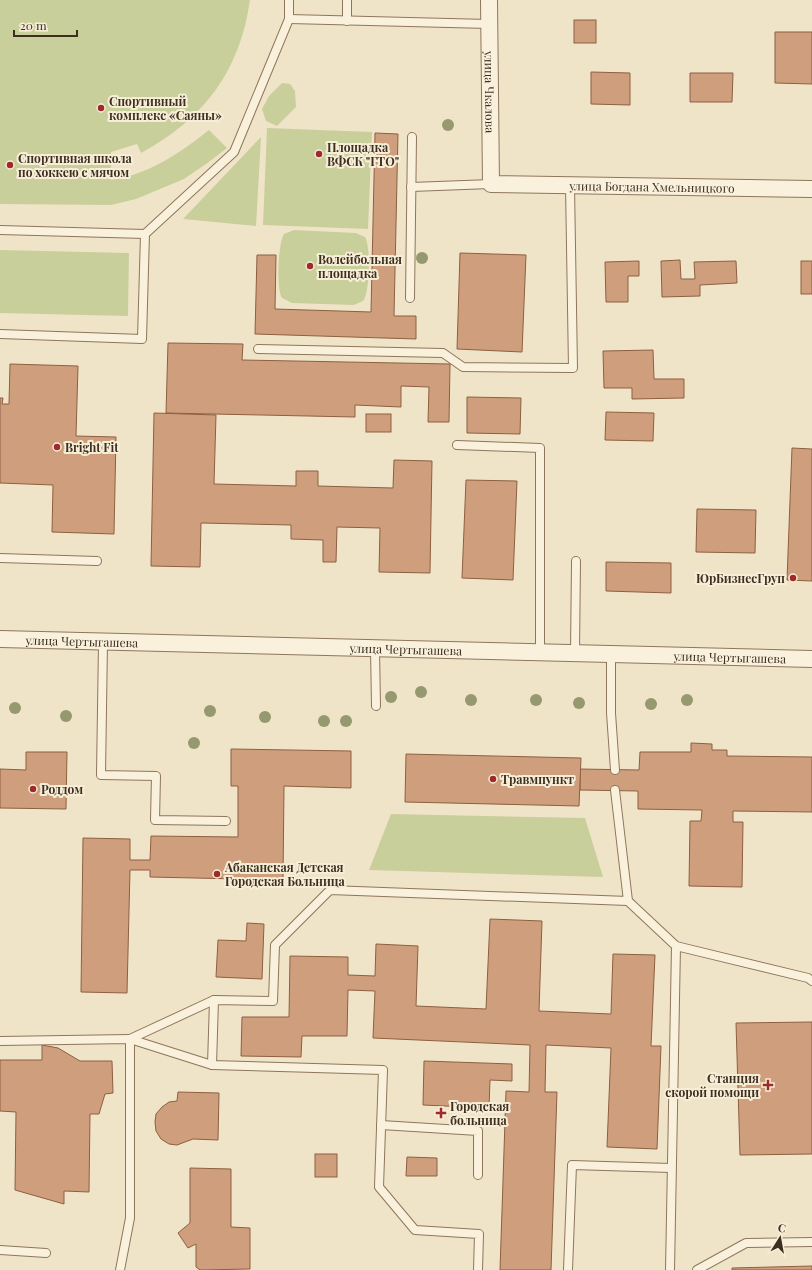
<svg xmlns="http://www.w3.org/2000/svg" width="812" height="1270" font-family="'Playfair Display',serif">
  <rect width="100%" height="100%" fill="#f0e4c8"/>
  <g fill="#c9cf9b">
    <path d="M0,0H250C240,71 204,119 141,153L137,144L111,152V180C148,175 180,153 209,130L227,148L206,164L184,179L136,199L111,205L0,204Z"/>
    <path d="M282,83L290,84L295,91L296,107L277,126L266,121L262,109L269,96Z"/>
    <path d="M267,128L372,132L368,229L263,225Z"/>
    <path d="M261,137L256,226L183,219Z"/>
    <path d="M294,230L356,233L365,237C371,247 370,292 363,301L354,305L292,303L282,298C276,289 278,243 284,234Z"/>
    <path d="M0,250L129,253L128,316L0,313Z"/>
    <path d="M391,814L585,818L603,877L369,870Z"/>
  </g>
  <g fill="#cf9f7d" stroke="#8d5f41">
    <rect x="574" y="20" width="22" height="23"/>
    <path d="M775,32H812V84L775,83Z"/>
    <path d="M591,72L630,73V105L591,104Z"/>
    <path d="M690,73H733L732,102H690Z"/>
    <path d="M375,133L398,134L394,316H416V339L255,334L257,255H276L275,309L371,312Z"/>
    <path d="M460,253L526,255L522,352L457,349Z"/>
    <path d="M680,260L681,279H695L694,262L736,261L737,283L700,285V296L662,297L661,261Z"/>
    <path d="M639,261V276H628V302H606L605,262Z"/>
    <rect x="801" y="261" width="11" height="33"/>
    <path d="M168,343L243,344L242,360L450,364L449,422H428L429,387L401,386V407L355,405V417L166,413Z"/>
    <path d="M653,350L654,379H684V398L632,399V388H604L603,351Z"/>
    <path d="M10,364L78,366L76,436L116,437L114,534L52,532L53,485L0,483V398H3L2,404H9Z"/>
    <path d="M467,397L521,398L520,434L467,433Z"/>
    <path d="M606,412L654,413L653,441L605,440Z"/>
    <path d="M154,413L216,415L214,484L296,486V471H318V486L393,488L394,460L432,461L430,573L379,572L380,528L337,527L336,562H323V540L291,539V525L201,523L200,567L151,566Z"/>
    <rect x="366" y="414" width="25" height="18"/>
    <path d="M792,448L812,449V581L787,580Z"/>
    <path d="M466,480L517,481L513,580L462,578Z"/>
    <path d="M697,509L756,510L755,553L696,552Z"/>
    <path d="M606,562L671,563V593L606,591Z"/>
    <path d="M691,743L712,744V750H727V756L812,757V812L733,811V822H743L742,887L689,886L690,821H701L702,810L638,809V791L580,790V769L639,770L640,752H691Z"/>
    <path d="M231,749L351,751V788L284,786L283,880L150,877V870H130L127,993L81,992L83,838L130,839V860H150L151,836L238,837V786H231Z"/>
    <path d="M26,752H67L66,809L0,808V769L26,770Z"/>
    <path d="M406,754L581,758L579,806L405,802Z"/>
    <path d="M490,919L542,921L539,1011L611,1014L613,954L655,955L651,1046H661L657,1149L607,1147L611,1048L546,1045L545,1092H557L551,1270H500L506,1091L529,1092L530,1045L373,1038L375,991L348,990L347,1036H302L301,1057L241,1056L242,1017H289L290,956L348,957V975L375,976L376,944L418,946L416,1006L486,1009Z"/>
    <path d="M247,923L264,924L262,979L216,977L218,940L246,941Z"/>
    <path d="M812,1022V1154L740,1155L736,1023Z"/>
    <path d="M42,1045L58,1048L80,1061H112L113,1093L105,1094L99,1114H90L89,1192L64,1191V1204L15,1190L16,1112L0,1111V1060H42Z"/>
    <path d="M424,1061L512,1064V1081L490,1080L489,1108L423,1105Z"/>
    <path d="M178,1092L219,1093L218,1140L193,1139L177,1145L169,1144L161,1139L156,1131L155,1122L156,1114L162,1107L169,1102L177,1101Z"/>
    <rect x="315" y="1154" width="22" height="23"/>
    <path d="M407,1157L437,1158V1176H406Z"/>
    <path d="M190,1168L231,1169V1227L250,1228V1269L200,1270L196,1267V1244L188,1248L178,1233L190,1223Z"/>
    <path d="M812,1266V1270H732V1268Z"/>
  </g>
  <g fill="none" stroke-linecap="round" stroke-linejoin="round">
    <g stroke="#8d765c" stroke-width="10">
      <g id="lane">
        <path d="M347,0V21"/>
        <path d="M289,19L489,24"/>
        <path d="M411,187L491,184"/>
        <path d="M0,230L145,234L234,152L289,19V0"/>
        <path d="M410,298L412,137"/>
        <path d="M0,334L142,339L145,234"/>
        <path d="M258,349L443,353L463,367L573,368L570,185"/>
        <path d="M457,445L540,448V652"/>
        <path d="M0,558L97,561"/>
        <path d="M103,643L101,775L156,776L155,820L226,821"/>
        <path d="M375,649L376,706"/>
        <path d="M575,652L576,561"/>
        <path d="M611,653V713L615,770"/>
        <path d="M628,901L676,946L808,978L812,981"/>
        <path d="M214,1000L212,1065L383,1070L379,1187L415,1230L479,1234L478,1270"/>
        <path d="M130,1039L214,1000L273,1001L275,945L330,890L628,901L615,790"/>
        <path d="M130,1039L212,1065"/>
        <path d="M0,1041L130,1039V1218L120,1270"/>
        <path d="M381,1125L478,1131V1175"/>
        <path d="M0,1250L46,1253"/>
        <path d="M568,1270L572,1165L671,1168"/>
        <path d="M670,1270L676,946"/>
        <path d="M697,1270L746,1243L812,1242"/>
      </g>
    </g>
    <g stroke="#8d765c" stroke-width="18">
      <g id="street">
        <path id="s1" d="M489,0L491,184L812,189"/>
        <path id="s2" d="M0,639L812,659"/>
      </g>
    </g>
    <use href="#lane" stroke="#faf1dc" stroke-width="8"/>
    <use href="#street" stroke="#faf1dc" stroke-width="16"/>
  </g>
  <g fill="#96986f">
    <circle cx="448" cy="125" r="6"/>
    <circle cx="422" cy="258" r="6"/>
    <circle cx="421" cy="692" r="6"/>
    <circle cx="391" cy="697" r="6"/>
    <circle cx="471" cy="700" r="6"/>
    <circle cx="536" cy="700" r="6"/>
    <circle cx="687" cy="700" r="6"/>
    <circle cx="579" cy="703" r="6"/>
    <circle cx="651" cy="704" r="6"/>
    <circle cx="15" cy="708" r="6"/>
    <circle cx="210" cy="711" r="6"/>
    <circle cx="66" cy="716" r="6"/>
    <circle cx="265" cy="717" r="6"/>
    <circle cx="324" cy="721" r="6"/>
    <circle cx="346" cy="721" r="6"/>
    <circle cx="194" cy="743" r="6"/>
  </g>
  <g fill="#9e2a2b" stroke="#f7eed8" stroke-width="1.5">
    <circle cx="101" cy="108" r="4"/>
    <circle cx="319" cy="154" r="4"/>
    <circle cx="10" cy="165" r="4"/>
    <circle cx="310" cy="266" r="4"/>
    <circle cx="57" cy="447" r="4"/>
    <circle cx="793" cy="578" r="4"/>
    <circle cx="493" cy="779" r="4"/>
    <circle cx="33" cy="789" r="4"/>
    <circle cx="217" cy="874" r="4"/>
    <path d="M766 1079h4v4h4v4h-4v4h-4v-4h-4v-4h4z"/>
    <path d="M439 1107h4v4h4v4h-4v4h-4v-4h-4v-4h4z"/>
  </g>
  <g text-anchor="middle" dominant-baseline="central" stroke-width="4" stroke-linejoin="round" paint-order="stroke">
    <g font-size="12" fill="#3d2e20" stroke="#f7eed8">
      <text stroke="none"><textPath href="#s1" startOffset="92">улица Чкалова</textPath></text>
      <text stroke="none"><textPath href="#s1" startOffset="345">улица Богдана Хмельницкого</textPath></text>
      <text stroke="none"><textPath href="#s2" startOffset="82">улица Чертыгашева</textPath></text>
      <text stroke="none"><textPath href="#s2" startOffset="406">улица Чертыгашева</textPath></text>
      <text stroke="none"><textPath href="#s2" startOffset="730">улица Чертыгашева</textPath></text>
    </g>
    <g font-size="12" font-weight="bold" fill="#3d2e20" stroke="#f7eed8" text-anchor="start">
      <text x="109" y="101">Спортивный<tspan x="109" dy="14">комплекс «Саяны»</tspan></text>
      <text x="327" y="147">Площадка<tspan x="327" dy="14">ВФСК "ГТО"</tspan></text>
      <text x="18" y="158">Спортивная школа<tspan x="18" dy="14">по хоккею с мячом</tspan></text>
      <text x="318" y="259">Волейбольная<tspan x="318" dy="14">площадка</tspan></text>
      <text x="65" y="447">Bright Fit</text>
      <text x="785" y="578" text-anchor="end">ЮрБизнесГруп</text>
      <text x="501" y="779">Травмпункт</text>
      <text x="41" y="789">Роддом</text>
      <text x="225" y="867">Абаканская Детская<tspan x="225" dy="14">Городская Больница</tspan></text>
      <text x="759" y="1078" text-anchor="end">Станция<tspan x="759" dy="14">скорой помощи</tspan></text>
      <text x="450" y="1106">Городская<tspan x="450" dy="14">больница</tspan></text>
    </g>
  </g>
  <g transform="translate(780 1238) rotate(11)" stroke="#f7eed8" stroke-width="3" paint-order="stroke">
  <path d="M0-3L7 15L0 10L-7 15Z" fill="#3d2e20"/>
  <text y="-6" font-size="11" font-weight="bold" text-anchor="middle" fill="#3d2e20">С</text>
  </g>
  <path d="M14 30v6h63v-6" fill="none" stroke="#3d2e20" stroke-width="2"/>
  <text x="20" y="30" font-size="12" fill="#3d2e20" stroke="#f7eed8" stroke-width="3" paint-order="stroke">20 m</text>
</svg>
